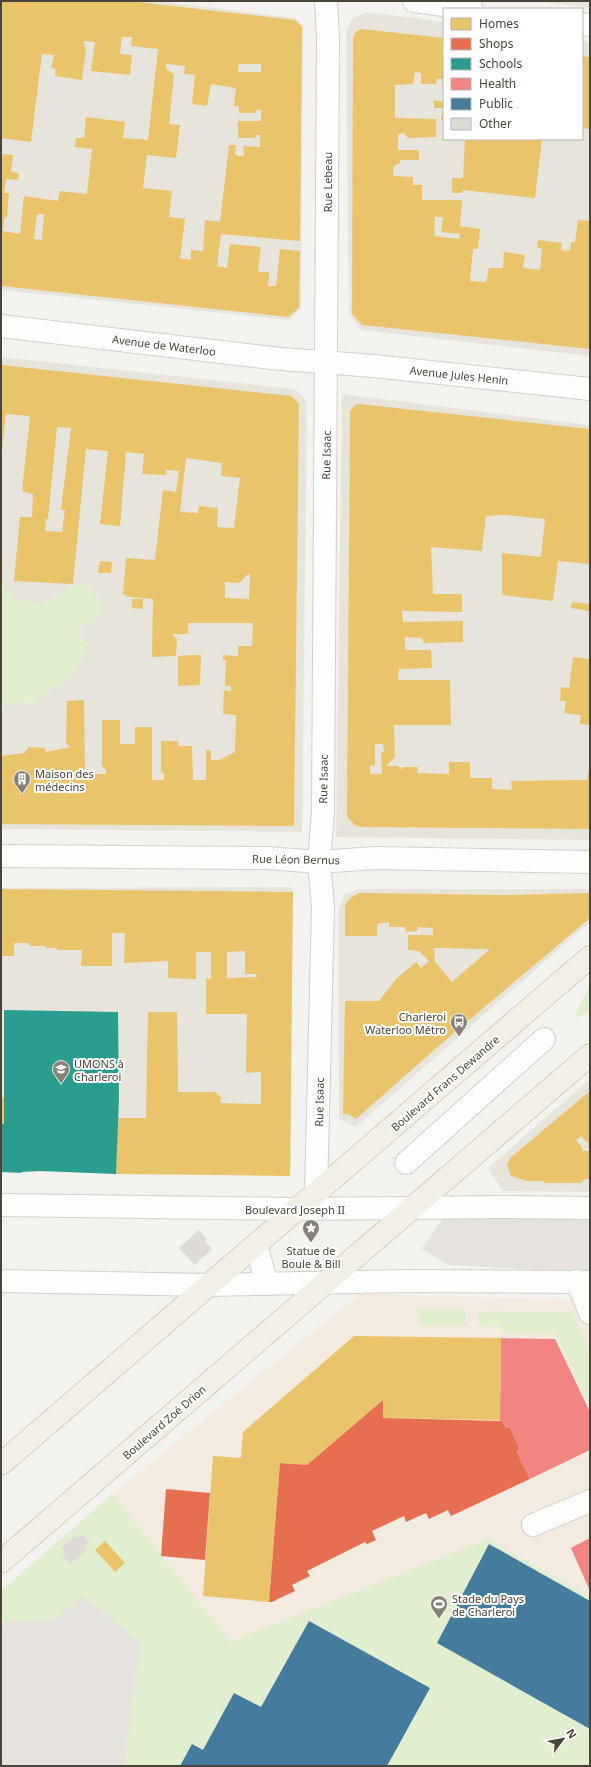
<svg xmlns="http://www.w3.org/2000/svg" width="591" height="1767" font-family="'Noto Sans',sans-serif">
  <rect width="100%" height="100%" fill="#f4f2ee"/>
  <g fill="#e7e4dc">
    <path d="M1,1H158L295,18L303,26L301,308L289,320L1,290Z"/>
    <path d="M366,12L444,22V139H582V41L590,42V356L361,330L349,315L346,31L352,19Z"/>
    <path d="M1,357L294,389L307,401L302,832L1,829Z"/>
    <path d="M342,394L590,425V840L336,837Z"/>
    <path d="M292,887L291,1169L1,1172V888Z"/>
    <path d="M359,889H590V922L356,1127L339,1119V909L344,895Z"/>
    <path d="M590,1079V1192L503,1191L488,1168Z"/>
  </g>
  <path fill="#f3ebdf" d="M360,1294L590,1300V1596L488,1539L230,1643L112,1494Z"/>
  <path fill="#eae5da" d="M534,1H590V8Z"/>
  <g fill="#e1eecf">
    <path d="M1,582L16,599L43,604L76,584L87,585L101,601L102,613L75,632L89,643C84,652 76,671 69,678C56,690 45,688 34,702L8,704L2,710Z"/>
    <path d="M590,985V1012L577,1017L575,1014Z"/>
    <path d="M419,1309L465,1310L466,1326L419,1325Z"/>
    <path d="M478,1311L572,1312L590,1351V1407L556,1333L503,1334L502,1327L479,1326Z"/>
    <path d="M112,1494L230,1642L488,1539L590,1596V1766H1V1591Z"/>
  </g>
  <g fill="#e6e3df">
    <path d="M590,1214V1273L449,1265L421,1249L445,1216Z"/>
    <path d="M83,1596L140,1642L124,1766H1V1627L9,1620L51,1622Z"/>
  </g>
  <g fill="#e9c46a" fill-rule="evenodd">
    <path d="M1,1H129L295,20L302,27L300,241L221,234L217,266L227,268L230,244L261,247L258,272H269L268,286H276L280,249L300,251L299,308L288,317L1,286V166L3,154L13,155L11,172L19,173L18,180L6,179L4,193H9L7,217L4,219L3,231L20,234L24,196L58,201L60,191L87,194L92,149L75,147L76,138H84L86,117L125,122L123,138L148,140L158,49L131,46L132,37H122L120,54L132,55L130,75L91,71L95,42L84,41V45L86,48L82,80L55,76L56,69L51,68L54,55L42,54L31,142L1,138ZM166,64L185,66L184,74L195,75L192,104L207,106L211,84L236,88L234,106H239V113H255L256,110H261V121H238V138H255L256,135H260V147L243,146L244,156H238L235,154L236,145H229L220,222L205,220L203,251L191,250V260L180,258L185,219L169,217L172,191L143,188L147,155L176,158L180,125L169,124L174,75L166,68ZM239,64H261V72H238ZM37,214H44L42,240L34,239Z"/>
    <path d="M362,29L444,38V79H437L436,84H421V73L415,72L413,84L395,85V118L436,119V137L408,138L404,133L398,134V150H419V160H400V163L394,166L393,176L413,177V185H422V200H462L460,226L480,229L478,249H473L470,281L486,282L489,268H503L504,252L525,255L523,268L540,270L542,248H537L538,240L562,243L561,250L570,251L571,242H575L578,220L590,221V349L362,325L352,314L353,37L357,31ZM435,217H443L441,232L460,234L459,239L434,236Z"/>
    <path d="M582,56L590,57V129L582,128Z"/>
    <path d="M434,100L444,102V120H441L443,108H434Z"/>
    <path d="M465,139H542L535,198L463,190L462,193H452V178H463Z"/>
    <path d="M1,365L291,396L299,404L294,826L1,824V756L24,753L29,747L45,748V752L71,747L66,744L67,701L84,700L85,774H106V770L102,766V720H120V744H135V727H152V780H164V774L161,772V741H178V746H192L193,780H206V750H211V760H219L235,752L236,715L223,714L224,690L231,691V686H225L226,660H223V655L238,656V646H252L253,623H188V634H172L177,639L176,656L152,657L153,599L130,597L123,594L126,558L155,560L163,490L176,492L179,471L166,470V475L142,474L144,454L126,452L120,526L100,524L108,451L86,449L73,584L14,581L20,517H32L33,494L22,491L30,416L6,414L2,449H1ZM57,427L71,428L61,510H65L62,532L45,531L46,519H48ZM186,458L222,463L221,476L240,478L234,528L217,527L218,508L199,506L198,513L180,512ZM250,574L249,599L225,598V582L239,583L247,575Z"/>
    <path d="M359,404L590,429V564L558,561L553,601L502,595V553L541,557L545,519L505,515L486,516L482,551L431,547L433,594H462V612L404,611L402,609L403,622L463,621V642L424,643L422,638L405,637V650H431L432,668L399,669L398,680H450L451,725H394L395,757L386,766H398L402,770V767H418L417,773L449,774V762H470V778H492V789L512,790L511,781L587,780L590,764V829L360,827L355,825L348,818L347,812L350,411L355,405ZM375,744H383L384,752H381L382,774H370V766L375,765Z"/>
    <path d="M100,561L112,562L111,573H98Z"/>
    <path d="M132,599H143V609L132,608Z"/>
    <path d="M572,602L590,604V611L571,608Z"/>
    <path d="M191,655H201L200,685L178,686V656Z"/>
    <path d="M573,657L590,659V725L580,724L581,715L564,713L566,701H560L561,687L569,688Z"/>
    <path d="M1,889L293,892L290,1176L116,1174L117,1118H146L148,1012H177L178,1092H215L221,1097L220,1103L261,1104V1072L246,1073L247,1014H206V978L211,979V952H196V979L168,978V961L124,963L125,933H112V966H81L82,950H57V948H46V946H29V943H14V956H2ZM245,951V974H256L257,977L227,978V952Z"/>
    <path d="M359,893L505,895L590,893V918L442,1043L356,1119L348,1114H343L345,1001H379L396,979L416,962L421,968L429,961L419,951L408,950V935H433V928L418,927L417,931L406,932L405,927H389V922L377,924V936H345V905L350,898ZM434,948L490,949L452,982L435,962Z"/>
    <path d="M590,1091V1179H585L581,1183H544V1181H527L511,1176L507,1165L510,1158ZM581,1136L588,1143L589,1151H582L583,1149L576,1140Z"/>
    <rect x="1" y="1098" width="3" height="26"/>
    <path d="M354,1336L501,1338L500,1420L383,1418V1400L307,1465L280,1463L269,1602L203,1596L213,1456L241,1458L243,1432Z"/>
    <path d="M105,1541L125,1563L115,1572L95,1550Z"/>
  </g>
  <g fill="#e76f51">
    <path d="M383,1400V1418L502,1421L506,1428L510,1427L520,1450L517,1452L530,1479L451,1516L448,1510L429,1519L426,1513L406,1522L404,1516L372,1531L376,1540L367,1544L365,1542L307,1571L310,1576L292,1585L295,1591L272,1602H269L280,1463L307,1465Z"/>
    <path d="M166,1489L210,1493L205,1560L161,1556Z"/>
  </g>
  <path fill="#2a9d8f" d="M4,1010L118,1012L119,1098L116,1174L40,1171L21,1172V1173L2,1172V1124H4Z"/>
  <g fill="#f28482">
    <path d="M501,1338L555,1339L590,1412V1450L530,1479L517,1452L520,1450L510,1427L506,1428L502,1421H500Z"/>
    <path d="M590,1538V1591L571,1548Z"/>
  </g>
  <g fill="#457b9d">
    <path d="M489,1544L590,1601V1729L437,1643Z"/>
    <path d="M309,1621L430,1688L387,1766H180L192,1744L203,1750L234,1693L261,1707Z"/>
  </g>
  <g fill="#dedbd6">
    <path d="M199,1230L207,1239L205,1241L212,1249L195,1265L179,1248Z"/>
    <path d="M76,1535L78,1538L83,1535L89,1542L84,1545L88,1549L70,1564L62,1555L66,1552L61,1547Z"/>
  </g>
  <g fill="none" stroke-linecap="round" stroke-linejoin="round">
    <g stroke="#d2d0cb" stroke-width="24">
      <g id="minor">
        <path d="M414,1L472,9"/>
        <path d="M582,24L590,25"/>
        <path d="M1,326L281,359L374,366L590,389"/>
        <path d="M1,856L267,858L319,862L375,858L590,862"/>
        <path d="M406,1163L544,1039"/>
        <path d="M316,1194L323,907L319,862L323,812L328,38L326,1"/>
        <path d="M1,1205L299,1209L500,1207L590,1208"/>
        <path d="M256,1245L267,1284"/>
        <path d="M1,1281L208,1285L405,1281L590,1282"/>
        <path d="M577,1281L590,1313"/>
        <path d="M533,1525L590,1501"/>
      </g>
    </g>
    <g stroke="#d6cebb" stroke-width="24">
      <g id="major">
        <path d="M1,1464L590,957"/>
        <path d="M1,1562L590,1055"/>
      </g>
    </g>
    <use href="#minor" stroke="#fdfdfc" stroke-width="22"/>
    <use href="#major" stroke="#f2efe6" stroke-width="22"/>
  </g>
  <defs>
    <g id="building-pin" transform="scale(0.9)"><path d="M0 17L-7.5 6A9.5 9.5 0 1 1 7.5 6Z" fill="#868178" stroke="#fff"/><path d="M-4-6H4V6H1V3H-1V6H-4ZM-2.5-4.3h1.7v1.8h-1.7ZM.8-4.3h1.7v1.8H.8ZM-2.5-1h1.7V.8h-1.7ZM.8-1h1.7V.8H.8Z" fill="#fff"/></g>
    <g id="bus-pin" transform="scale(0.9)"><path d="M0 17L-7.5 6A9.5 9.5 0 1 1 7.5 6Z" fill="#868178" stroke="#fff"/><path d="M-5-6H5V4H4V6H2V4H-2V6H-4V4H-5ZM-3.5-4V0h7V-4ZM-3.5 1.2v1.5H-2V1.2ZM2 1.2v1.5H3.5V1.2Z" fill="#fff"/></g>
    <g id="university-pin" transform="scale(0.9)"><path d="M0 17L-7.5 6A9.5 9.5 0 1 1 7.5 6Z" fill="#868178" stroke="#fff"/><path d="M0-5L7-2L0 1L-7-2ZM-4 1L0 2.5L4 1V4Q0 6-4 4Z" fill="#fff"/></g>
    <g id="sight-pin" transform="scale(0.9)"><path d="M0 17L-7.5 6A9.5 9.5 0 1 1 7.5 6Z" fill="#868178" stroke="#fff"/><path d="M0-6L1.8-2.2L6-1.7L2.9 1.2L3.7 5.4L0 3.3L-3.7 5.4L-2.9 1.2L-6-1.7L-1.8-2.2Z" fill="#fff"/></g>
    <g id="stadium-pin" transform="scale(0.9)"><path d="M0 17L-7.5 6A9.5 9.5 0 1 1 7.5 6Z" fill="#868178" stroke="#fff"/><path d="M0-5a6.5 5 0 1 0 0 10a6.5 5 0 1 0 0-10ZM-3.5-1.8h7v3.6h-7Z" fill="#fff"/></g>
  </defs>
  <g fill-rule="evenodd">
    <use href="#building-pin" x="22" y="779"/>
    <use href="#bus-pin" x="459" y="1022"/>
    <use href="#university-pin" x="61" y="1069"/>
    <use href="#sight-pin" x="311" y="1228"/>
    <use href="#stadium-pin" x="439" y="1604"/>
  </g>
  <g text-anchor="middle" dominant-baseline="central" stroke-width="4" stroke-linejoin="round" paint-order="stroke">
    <g font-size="11" fill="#4b4439" stroke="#fff">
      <text transform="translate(327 182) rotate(-90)">Rue Lebeau</text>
      <text transform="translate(164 345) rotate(7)">Avenue de Waterloo</text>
      <text transform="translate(459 375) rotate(6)">Avenue Jules Henin</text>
      <text transform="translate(326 455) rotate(-89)">Rue Isaac</text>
      <text transform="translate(323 779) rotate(-89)">Rue Isaac</text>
      <text transform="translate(296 859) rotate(1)">Rue Léon Bernus</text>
      <text transform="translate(445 1083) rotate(-41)">Boulevard Frans Dewandre</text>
      <text transform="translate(319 1102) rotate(-89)">Rue Isaac</text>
      <text x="295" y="1209">Boulevard Joseph II</text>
      <text transform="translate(164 1422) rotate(-41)">Boulevard Zoé Drion</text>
    </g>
    <g font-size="11" fill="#4b4439" stroke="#fff" text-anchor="start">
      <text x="35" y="773">Maison des<tspan x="35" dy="13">médecins</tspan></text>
      <text x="446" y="1016" text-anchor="end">Charleroi<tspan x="446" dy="13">Waterloo Métro</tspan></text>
      <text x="74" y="1063">UMONS à<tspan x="74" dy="13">Charleroi</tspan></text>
      <text x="311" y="1250" text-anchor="middle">Statue de<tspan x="311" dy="13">Boule &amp; Bill</tspan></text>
      <text x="452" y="1598">Stade du Pays<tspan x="452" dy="13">de Charleroi</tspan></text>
    </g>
  </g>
  <rect width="591" height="1767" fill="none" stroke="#4b4439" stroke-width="4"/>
  <rect x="443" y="8" width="140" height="132" fill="#ffffff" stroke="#b7b4b0"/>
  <rect x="451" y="18" width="20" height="12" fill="#e9c46a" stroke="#b7b4b0"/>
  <text x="479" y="28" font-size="12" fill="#4b4439">Homes</text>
  <rect x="451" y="38" width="20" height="12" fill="#e76f51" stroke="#b7b4b0"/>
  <text x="479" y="48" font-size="12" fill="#4b4439">Shops</text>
  <rect x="451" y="58" width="20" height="12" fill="#2a9d8f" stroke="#b7b4b0"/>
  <text x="479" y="68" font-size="12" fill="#4b4439">Schools</text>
  <rect x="451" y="78" width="20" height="12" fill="#f28482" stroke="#b7b4b0"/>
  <text x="479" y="88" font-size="12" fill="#4b4439">Health</text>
  <rect x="451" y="98" width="20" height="12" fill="#457b9d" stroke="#b7b4b0"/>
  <text x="479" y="108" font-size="12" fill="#4b4439">Public</text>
  <rect x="451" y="118" width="20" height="12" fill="#dedbd6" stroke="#b7b4b0"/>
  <text x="479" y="128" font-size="12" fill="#4b4439">Other</text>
  <g transform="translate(563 1739) rotate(58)" stroke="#ffffff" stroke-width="3" paint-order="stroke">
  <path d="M0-3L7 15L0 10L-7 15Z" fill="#4b4439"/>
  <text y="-6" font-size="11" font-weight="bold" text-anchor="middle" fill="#4b4439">N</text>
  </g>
</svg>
